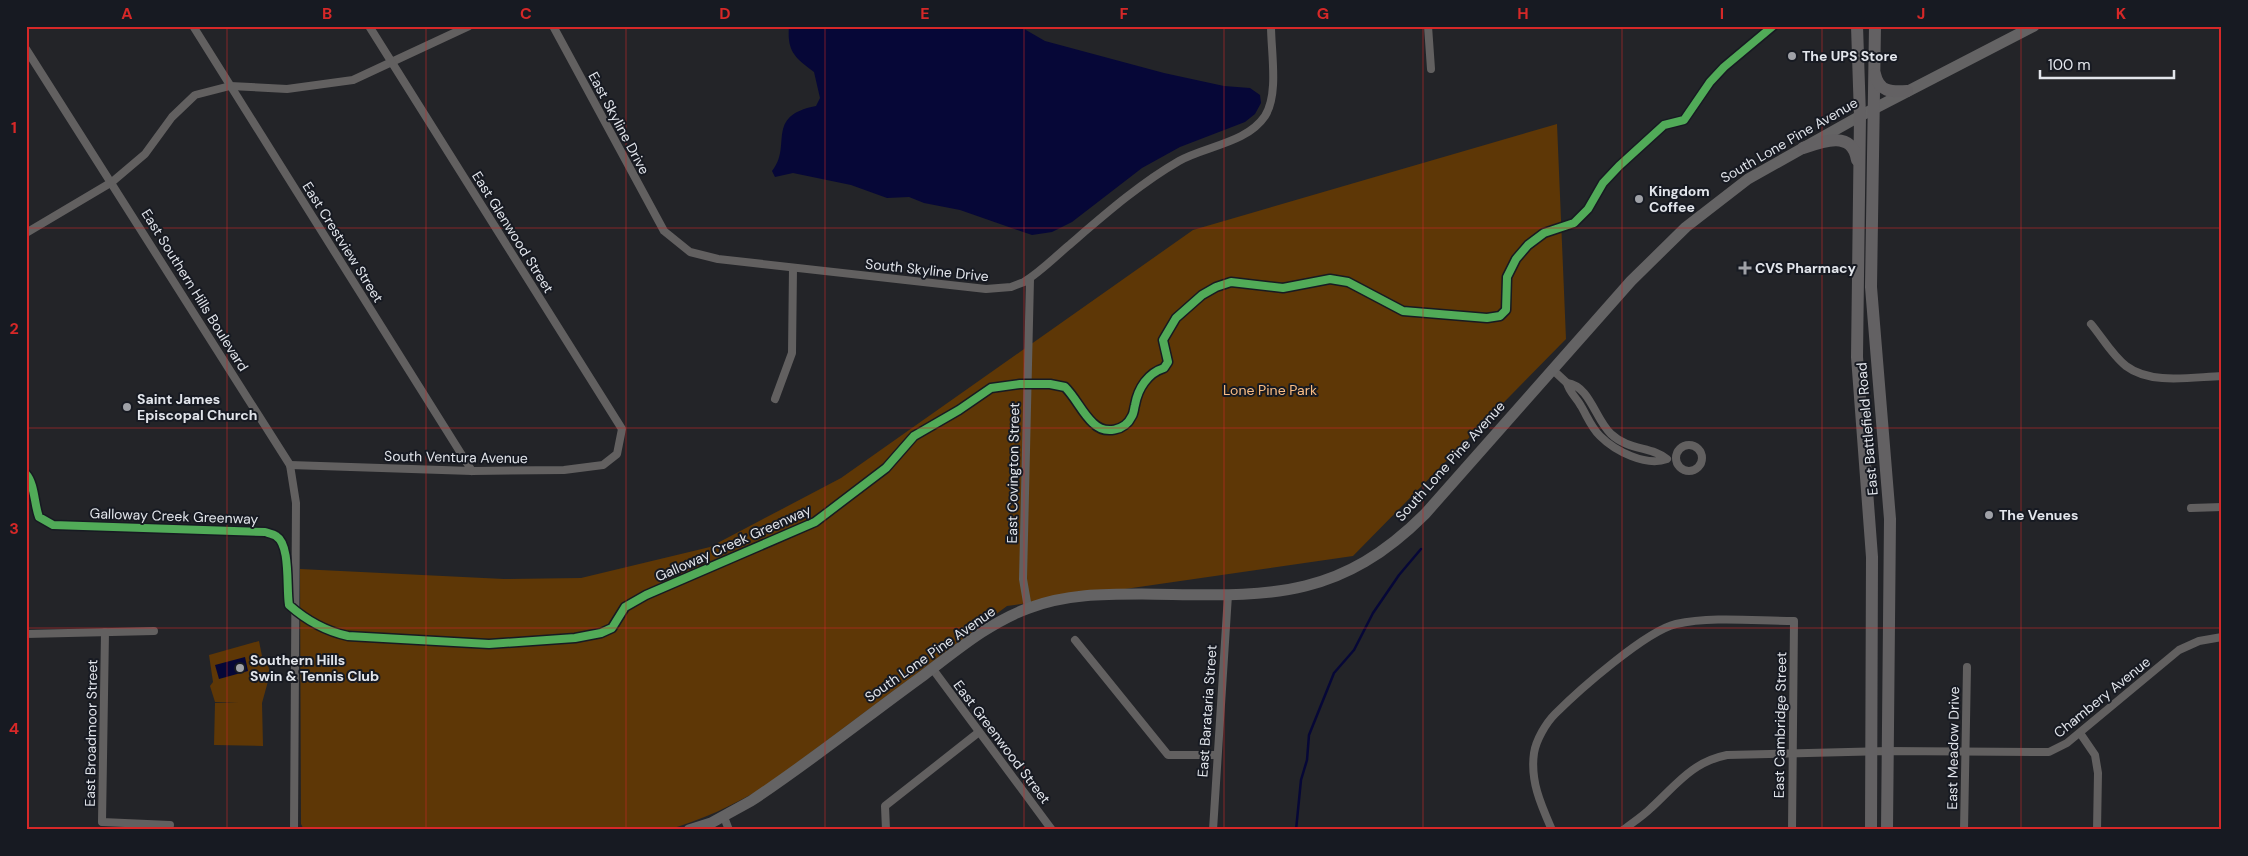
<svg xmlns="http://www.w3.org/2000/svg" width="2248" height="856" font-family="'DM Sans',sans-serif">
  <rect width="100%" height="100%" fill="#232428"/>
  <g fill="#5e3706">
    <path d="M1557,124L1566,339L1353,556L1007,606L766,786C733,805 703,820 666,830H304L301,824L300,569L504,579L581,578L710,547L841,478L1193,230Z"/>
    <path d="M259,641L263,661L267,660L270,674L262,703L263,746L214,745L215,703H238L215,702L210,686L213,682L209,655Z"/>
  </g>
  <g fill="#060737">
    <path d="M789,26H1019L1045,41L1164,73L1224,86L1250,88L1260,95L1261,103L1255,114L1245,122L1180,147L1142,168L1072,222L1052,232L1032,235L960,210L924,203L909,197L887,198L851,185L793,173L775,177L772,171C793,146 764,116 816,106L820,98L814,72C794,57 787,51 789,26Z"/>
    <path d="M245,657L248,671L219,679L215,665Z"/>
  </g>
  <g fill="none" stroke-linecap="round" stroke-linejoin="round">
    <path stroke="#060737" stroke-width="2.5" d="M1296,830L1301,780L1307,760L1309,735L1334,673L1354,650L1373,613L1399,575L1421,549"/>
    <g stroke="#626060" stroke-width="8">
      <path d="M193,26L472,471"/>
      <path d="M553,26L664,231L690,252L718,259L986,289L1011,287L1024,282C1040,272 1054,258 1068,246C1103,216 1139,184 1179,161C1206,146 1247,143 1265,116C1279,94 1271,52 1271,26"/>
      <path d="M1428,26L1431,69"/>
      <path d="M26,49L290,465L296,503L294,830"/>
      <path d="M26,233L112,182L145,154L172,117L195,95L230,86L287,89L353,80L469,26"/>
      <path d="M2091,324C2102,337 2112,355 2126,366C2151,385 2192,377 2222,376"/>
      <path d="M1553,370L1567,383"/>
      <path d="M1567,383C1590,386 1595,419 1611,434C1629,451 1652,446 1667,459C1646,467 1615,451 1600,436C1591,427 1587,416 1581,406C1576,397 1569,392 1567,383Z"/>
      <path d="M775,399L792,353L793,268"/>
      <circle cx="1689" cy="458" r="13"/>
      <path d="M290,465L472,471L564,470L603,465L617,454L622,429L369,26"/>
      <path d="M2191,508L2222,507"/>
      <path d="M1028,608L1023,579L1030,279"/>
      <path d="M105,632L102,822L170,825L169,830"/>
      <path d="M26,634L154,631"/>
      <path d="M1075,640L1168,755H1217"/>
      <path d="M932,668L1052,830"/>
      <path d="M2080,733L2095,755L2098,773L2097,830"/>
      <path d="M724,817L729,830"/>
      <path d="M886,830L885,806L979,732"/>
      <path d="M1213,830L1228,595"/>
      <path d="M1552,830C1541,805 1530,781 1534,753C1536,740 1546,723 1555,714C1579,690 1646,631 1676,624C1712,616 1757,621 1794,621L1792,830"/>
      <path d="M1623,830C1632,823 1643,816 1651,808C1676,785 1692,762 1727,755L1888,751L2049,752L2067,743L2179,650L2199,641L2222,637"/>
      <path d="M1964,830L1967,667"/>
    </g>
    <path stroke="#646364" stroke-width="11" d="M689,830L711,823L751,801C810,762 866,717 924,675C957,650 990,622 1029,608C1066,594 1104,594 1142,594C1261,595 1334,605 1425,514L1631,281L1686,227L1748,179L1860,116L2034,26"/>
    <g stroke="#636163" stroke-width="12">
      <path d="M1857,26L1860,116L1857,357L1872,557L1871,830"/>
      <path d="M1875,26L1871,287L1890,519L1887,830"/>
      <path d="M1875,74C1879,92 1891,92 1907,91"/>
      <path d="M1803,148C1823,141 1852,130 1857,160"/>
    </g>
    <g stroke="#171a22" stroke-width="11">
      <path id="cycleway" d="M26,474C35,484 34,504 39,517L53,525L265,532C268,533 273,534 276,536C291,545 286,588 289,605C307,621 325,631 348,636L489,644L575,638L601,633L612,628L625,607L646,595L815,522L886,468L914,436L959,410L991,388L1020,384H1050L1065,387C1076,398 1082,413 1093,423C1105,435 1125,431 1132,416C1134,413 1134,408 1135,405C1138,388 1148,373 1164,368L1168,362L1163,340L1176,318L1202,295L1216,287L1231,282L1283,288L1330,279L1348,282L1403,311L1487,318L1500,316L1506,310L1507,277L1516,259L1528,245L1544,233L1574,223L1588,209L1603,183L1619,166L1664,125L1684,120L1710,82L1724,67L1773,26"/>
    </g>
    <use href="#cycleway" stroke="#51ab58" stroke-width="8"/>
  </g>
  <path fill="none" stroke="#d62828" stroke-width="1" stroke-opacity="0.55" d="M227,26V830M426,26V830M626,26V830M825,26V830M1024,26V830M1224,26V830M1423,26V830M1622,26V830M1822,26V830M2021,26V830M26,228H2222M26,428H2222M26,628H2222"/>
  <g fill="#9fa1a7" stroke="#171a22" stroke-width="2">
    <circle cx="1792" cy="56" r="5"/>
    <circle cx="1639" cy="199" r="5"/>
    <path d="M1742.5 260.5h5v5h5v5h-5v5h-5v-5h-5v-5h5z"/>
    <circle cx="127" cy="407" r="5"/>
    <circle cx="1989" cy="515" r="5"/>
    <circle cx="240" cy="668" r="5"/>
  </g>
  <g text-anchor="middle" dominant-baseline="central" stroke-width="4" stroke-linejoin="round" paint-order="stroke">
    <g font-size="14" font-weight="bold" fill="#e2e5eb" stroke="#171a22" text-anchor="start">
      <text x="1802" y="56">The UPS Store</text>
      <text x="1649" y="191">Kingdom<tspan x="1649" dy="16">Coffee</tspan></text>
      <text x="1755" y="268">CVS Pharmacy</text>
      <text x="137" y="399">Saint James<tspan x="137" dy="16">Episcopal Church</tspan></text>
      <text x="1999" y="515">The Venues</text>
      <text x="250" y="660">Southern Hills<tspan x="250" dy="16">Swin &amp; Tennis Club</tspan></text>
    </g>
    <g font-size="14" fill="#e2e5eb" stroke="#171a22">
      <text transform="translate(619 123) rotate(62)">East Skyline Drive</text>
      <text transform="translate(1789 140) rotate(-30)">South Lone Pine Avenue</text>
      <text transform="translate(513 232) rotate(58)">East Glenwood Street</text>
      <text transform="translate(343 242) rotate(58)">East Crestview Street</text>
      <text transform="translate(927 270) rotate(6)">South Skyline Drive</text>
      <text transform="translate(195 290) rotate(58)">East Southern Hills Boulevard</text>
      <text transform="translate(1867 429) rotate(-95)">East Battlefield Road</text>
      <text transform="translate(456 457) rotate(1)">South Ventura Avenue</text>
      <text transform="translate(1450 461) rotate(-48)">South Lone Pine Avenue</text>
      <text transform="translate(1013 473) rotate(-89)">East Covington Street</text>
      <text transform="translate(174 516) rotate(2)">Galloway Creek Greenway</text>
      <text transform="translate(733 543) rotate(-24)">Galloway Creek Greenway</text>
      <text transform="translate(930 654) rotate(-35)">South Lone Pine Avenue</text>
      <text transform="translate(2102 697) rotate(-39)">Chambery Avenue</text>
      <text transform="translate(1207 711) rotate(-86)">East Barataria Street</text>
      <text transform="translate(1780 725) rotate(-89)">East Cambridge Street</text>
      <text transform="translate(91 733) rotate(-89)">East Broadmoor Street</text>
      <text transform="translate(1002 742) rotate(53)">East Greenwood Street</text>
      <text transform="translate(1953 748) rotate(-89)">East Meadow Drive</text>
    </g>
    <g font-size="14" fill="#fbbe85" stroke="#171a22">
      <text x="1270" y="390">Lone Pine Park</text>
    </g>
  </g>
  <rect width="2248" height="856" fill="none" stroke="#171a22" stroke-width="55"/>
  <path d="M2040 70v8h134v-8" fill="none" stroke="#e2e5eb" stroke-width="2.5"/>
  <text x="2048" y="70" font-size="15" fill="#e2e5eb" stroke="#171a22" stroke-width="4" paint-order="stroke">100 m</text>
  <rect x="28" y="28" width="2192" height="800" fill="none" stroke="#d62828" stroke-width="2"/>
  <g font-size="16" text-anchor="middle" font-weight="bold" fill="#d62828">
    <text x="127" y="19">A</text>
    <text x="327" y="19">B</text>
    <text x="526" y="19">C</text>
    <text x="725" y="19">D</text>
    <text x="925" y="19">E</text>
    <text x="1124" y="19">F</text>
    <text x="1323" y="19">G</text>
    <text x="1523" y="19">H</text>
    <text x="1722" y="19">I</text>
    <text x="1921" y="19">J</text>
    <text x="2121" y="19">K</text>
    <text x="14" y="133">1</text>
    <text x="14" y="334">2</text>
    <text x="14" y="534">3</text>
    <text x="14" y="734">4</text>
  </g>
</svg>
